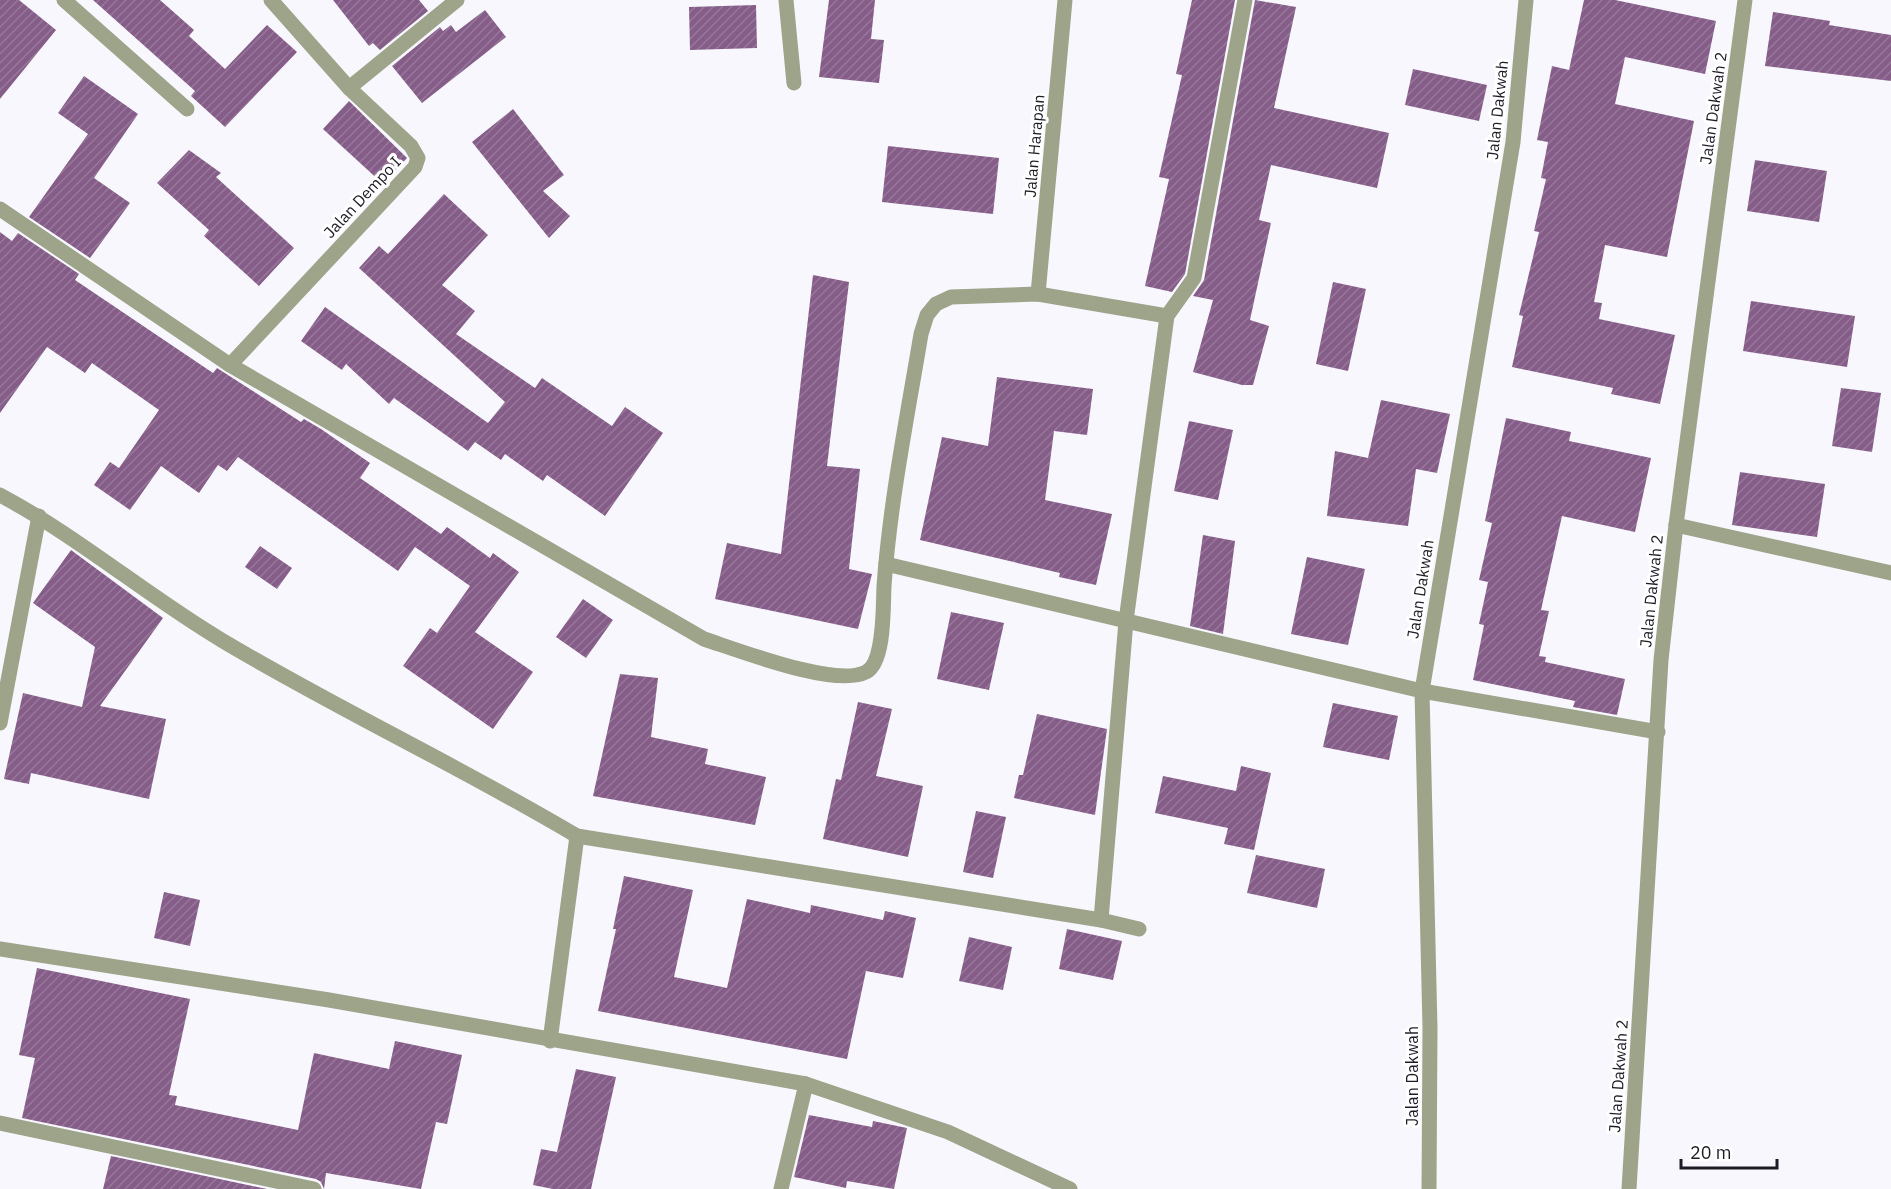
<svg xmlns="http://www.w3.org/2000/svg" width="1891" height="1189" font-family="'IBM Plex Sans',sans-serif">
  <defs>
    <pattern id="building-hatch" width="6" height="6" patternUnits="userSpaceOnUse" patternTransform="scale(1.5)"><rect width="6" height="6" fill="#865d89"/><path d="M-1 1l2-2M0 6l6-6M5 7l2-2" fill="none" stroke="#967999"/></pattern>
  </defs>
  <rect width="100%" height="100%" fill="#f8f7fe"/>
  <g fill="url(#building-hatch)">
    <path d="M0,0H19L56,30L0,99Z"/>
    <path d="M93,0H160L194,30L189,36L225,69L267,25L297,52L225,127L191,96L195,91Z"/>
    <path d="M333,0H419L428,11L380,50L373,43L369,46Z"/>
    <path d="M829,0H875L871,39L884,40L879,83L819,77Z"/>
    <path d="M1192,0H1235L1185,274L1172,292L1145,286L1169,179L1159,177L1182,75L1176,74Z"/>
    <path d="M1255,0L1296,7L1274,108L1389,133L1377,188L1271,165L1259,220L1271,223L1250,320L1269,326L1253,385H1242L1193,372L1213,300L1193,296L1204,280Z"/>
    <path d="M1584,0H1615L1716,21L1705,74L1625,57L1615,104L1694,121L1667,257L1605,245L1594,302L1602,303L1599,319L1675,335L1660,404L1611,394L1613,388L1512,367L1523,316L1519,315L1539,232L1534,231L1546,179L1541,178L1548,142L1537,140L1552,66L1569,70Z"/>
    <path d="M756,5L757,48L690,50L689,7Z"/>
    <path d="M485,10L506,37L422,103L392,66L440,27L443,31L451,25L456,32Z"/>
    <path d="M1773,12L1830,21L1829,25L1891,35V81L1765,66Z"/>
    <path d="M1413,69L1487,85L1479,121L1405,105Z"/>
    <path d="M84,76L138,114L94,178L130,203L90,258L29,217L88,134L58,113Z"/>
    <path d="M349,101L407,158L383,184L323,129Z"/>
    <path d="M513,109L564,175L543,191L570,216L549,238L472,142Z"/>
    <path d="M888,146L999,158L993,214L882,202Z"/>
    <path d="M189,150L221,173L216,177L294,248L259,286L204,236L209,230L157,183Z"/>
    <path d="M1755,160L1827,171L1819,222L1747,211Z"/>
    <path d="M444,194L488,235L442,285L475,311L456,334L535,388L542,378L612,426L625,407L663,433L605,516L547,475L543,481L505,454L501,460L475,442L468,451L394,398L389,404L346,364L342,370L301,341L325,307L488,423L505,402L359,268L379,246L388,254Z"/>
    <path d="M0,232L12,241L18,233L79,274L75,280L213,373L217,368L301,422L304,419L321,429L370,463L360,478L441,534L447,527L490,558L493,553L519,572L475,632L533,672L493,729L403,666L430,628L437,633L470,586L415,547L398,571L238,457L227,471L218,465L199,493L161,466L130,510L94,485L110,462L119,468L159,410L92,363L85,373L47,347L0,413Z"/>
    <path d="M813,275L849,282L827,466L860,469L849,569L872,574L858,629L715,599L727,543L781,554Z"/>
    <path d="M1333,282L1366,289L1348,371L1316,364Z"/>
    <path d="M1751,301L1855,316L1847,367L1743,351Z"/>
    <path d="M997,377L1093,389L1087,435L1054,431L1045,500L1112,514L1096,585L1059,577L1060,573L920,540L942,437L988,446Z"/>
    <path d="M1841,388L1881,393L1872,452L1832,446Z"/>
    <path d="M1381,400L1450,414L1437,473L1416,469L1408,526L1327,516L1335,451L1368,458Z"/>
    <path d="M1506,418L1571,432L1569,441L1651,458L1635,532L1562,516L1541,610L1549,611L1539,656L1546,657L1545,662L1625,679L1617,715L1573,707L1575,701L1473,680L1484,625L1479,624L1488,582L1479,580L1492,523L1485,521Z"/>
    <path d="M1189,421L1233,430L1218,500L1174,491Z"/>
    <path d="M1740,472L1825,484L1817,537L1732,525Z"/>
    <path d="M1203,535L1235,541L1223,634L1190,626Z"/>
    <path d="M260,546L292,568L277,589L245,567Z"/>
    <path d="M71,550L163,618L100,706L166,719L149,799L31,773L29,784L4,779L23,693L82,707L95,647L33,603Z"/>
    <path d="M1307,557L1365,569L1348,645L1291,634Z"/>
    <path d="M583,599L613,620L586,658L556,637Z"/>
    <path d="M951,612L1004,623L989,690L937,679Z"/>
    <path d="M620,674L658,678L651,737L708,749L705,764L766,777L755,825L593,796Z"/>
    <path d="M858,702L892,709L876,776L923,786L908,857L823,839L836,779L841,780Z"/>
    <path d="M1333,703L1398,716L1389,760L1323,747Z"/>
    <path d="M1037,714L1107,729L1095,815L1014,798L1019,775H1023Z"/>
    <path d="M1241,766L1271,773L1254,850L1224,844L1228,828L1155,813L1163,776L1236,791Z"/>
    <path d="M976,811L1006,817L993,878L963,872Z"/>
    <path d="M1256,855L1325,869L1317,908L1247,893Z"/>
    <path d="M624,876L693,890L674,977L727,988L747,899L810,913L811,905L883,920L885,911L916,918L903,978L866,971L847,1059L598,1011L616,929H613Z"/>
    <path d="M164,892L200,900L190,946L154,938Z"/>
    <path d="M1067,929L1122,941L1113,980L1059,969Z"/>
    <path d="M969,937L1012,947L1003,990L959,981Z"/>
    <path d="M37,968L190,999L169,1095L177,1096L175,1105L298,1130L314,1053L389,1069L395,1041L462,1055L447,1124L436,1122L421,1189L326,1173L324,1189L321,1182L316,1179L22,1118L35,1058L19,1055Z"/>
    <path d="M576,1069L616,1077L591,1189H553L533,1185L541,1149L557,1152Z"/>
    <path d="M809,1115L872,1127L873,1121L907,1128L894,1189L847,1181L846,1188L794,1177Z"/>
    <path d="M111,1156L267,1189H103Z"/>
  </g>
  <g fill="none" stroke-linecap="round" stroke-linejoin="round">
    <g stroke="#9da48a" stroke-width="15">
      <path d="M64,0L187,109"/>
      <path d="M786,0L794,83"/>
      <path d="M349,88L457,0"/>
      <path d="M0,209L230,365L704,639C738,650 836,688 866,672C885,663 883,606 884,586C890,502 907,418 921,334L927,315L936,304L951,297L1038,294L1167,316"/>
      <path d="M1038,294L1065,0"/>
      <path d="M230,365L415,167L418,158L411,146L349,88L271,0"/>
      <path d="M0,495C79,537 147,596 223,641C339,710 461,767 577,836L1101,920L1139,929"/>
      <path d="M1676,525L1891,573"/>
      <path d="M886,564L1422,691L1658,732"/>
      <path d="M0,723L39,516"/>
      <path d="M1101,920L1126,621L1167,316L1194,278L1245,0"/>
      <path d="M0,949L329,1000L806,1084L948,1132L1070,1189"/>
      <path d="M550,1041L577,836"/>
      <path d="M0,1123L314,1189"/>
      <path d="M781,1189L806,1084"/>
      <path d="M1429,1189L1430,1028L1422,691L1513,142L1526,0"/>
      <path d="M1629,1189L1661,660L1676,525L1745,0"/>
    </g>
  </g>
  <g text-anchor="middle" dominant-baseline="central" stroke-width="6" stroke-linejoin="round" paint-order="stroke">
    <g font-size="16" fill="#1e1b27" stroke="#fff">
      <text transform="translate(1713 108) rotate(-82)">Jalan Dakwah 2</text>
      <text transform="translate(1497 110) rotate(-84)">Jalan Dakwah</text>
      <text transform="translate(1034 146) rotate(-85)">Jalan Harapan</text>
      <text transform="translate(362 197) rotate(-47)">Jalan Dempo I</text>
      <text transform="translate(1420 589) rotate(-81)">Jalan Dakwah</text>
      <text transform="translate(1651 591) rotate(-84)">Jalan Dakwah 2</text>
      <text transform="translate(1412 1076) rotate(-90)">Jalan Dakwah</text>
      <text transform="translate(1618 1076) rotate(-86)">Jalan Dakwah 2</text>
    </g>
  </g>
  <path d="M1681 1159v9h96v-9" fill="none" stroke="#1e1b27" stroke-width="3"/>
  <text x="1690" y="1159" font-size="18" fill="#1e1b27" stroke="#ffffff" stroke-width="4.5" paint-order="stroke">20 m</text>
</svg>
